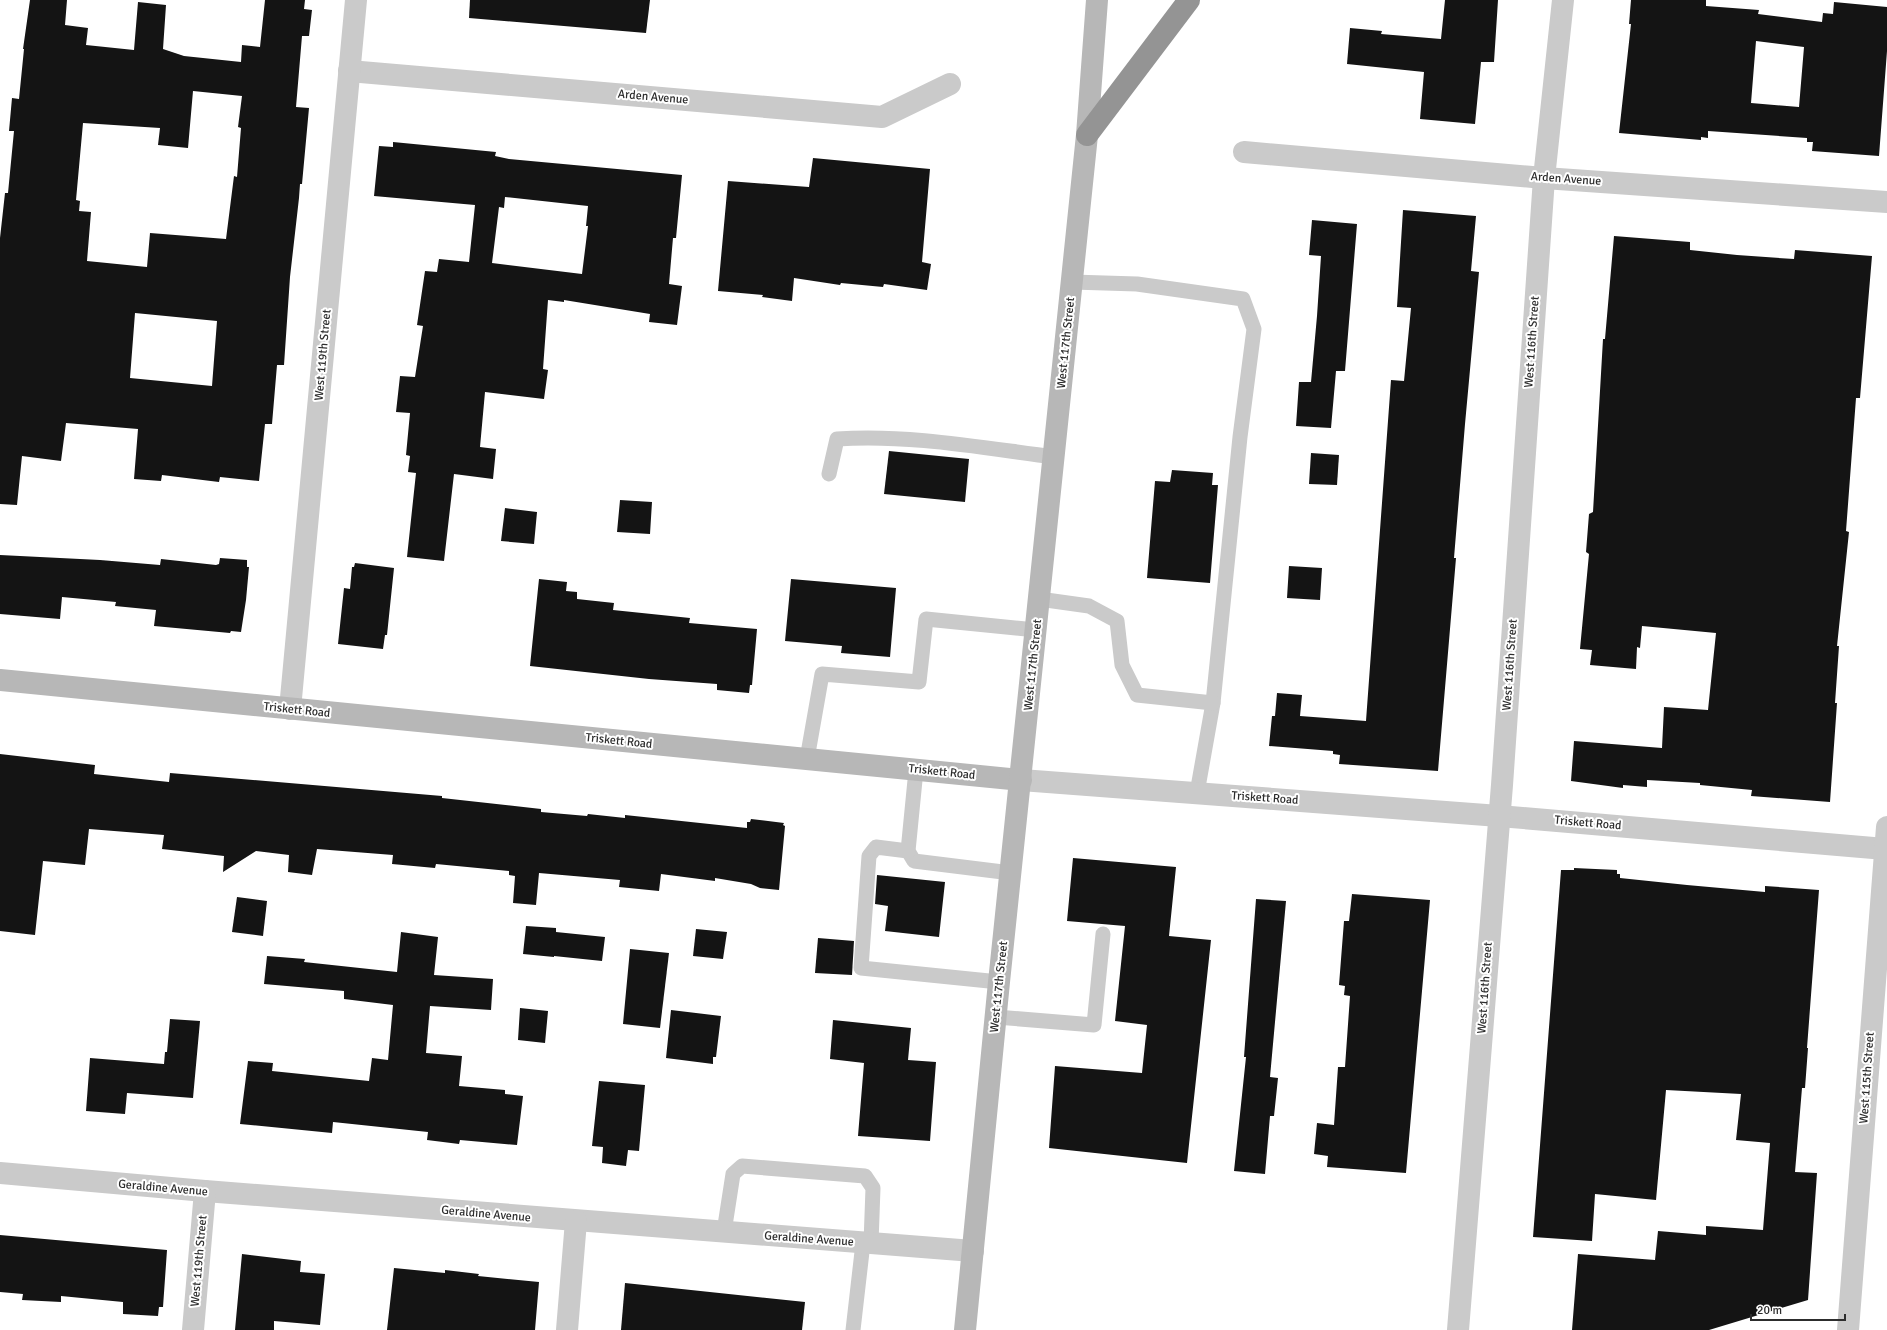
<svg xmlns="http://www.w3.org/2000/svg" width="1887" height="1330" font-family="Signika,sans-serif">
  <rect width="100%" height="100%" fill="#fff"/>
  <g fill="#141414" fill-rule="evenodd">
    <path d="M30,0H67L65,25L88,28L86,45L134,50L138,2L166,5L163,49L184,56L241,62L242,45L260,47L265,0H305L304,9L312,10L309,36H302L296,107L309,108L302,184H300L299,198L290,277L284,365H277L272,424H265L259,481L220,477L219,482L162,475L161,481L134,479L138,429L66,423L61,461L22,456L17,505L0,504V238L5,193H8L14,131H9L12,98L19,99L24,49H23ZM193,91L242,96L238,127L241,128L237,177L234,176L226,239L150,233L147,267L87,261L91,212L79,211L80,201L76,200L83,123L160,128L158,145L188,148ZM135,313L217,321L212,386L130,378Z"/>
    <path d="M470,0H650L646,33L469,18Z"/>
    <path d="M1445,0H1498L1494,62H1481L1475,124L1420,119L1424,72L1347,64L1350,28L1382,31L1381,34L1441,39Z"/>
    <path d="M1631,0H1706V6L1759,10L1758,14L1822,22L1823,13L1833,14L1834,2L1887,7V51L1879,156L1812,151L1813,142H1807V138L1708,131V138L1701,137V140L1619,133L1631,24H1629ZM1756,41L1804,47L1799,107L1751,103Z"/>
    <path d="M393,142L496,152L495,156L509,159L682,175L676,238H673L669,284L682,286L677,325L649,322L650,314L564,300V302L548,300L543,369L548,370L544,399L485,392L480,447L496,449L493,479L454,474L444,561L407,557L416,473L408,472L410,456L406,455L410,413L396,412L400,376L415,377L423,326L417,325L425,271L437,272L439,259L469,262L475,205L374,196L379,146L393,147ZM505,197L588,206L586,226H588L582,274L492,263L499,207L504,208Z"/>
    <path d="M813,158L930,169L922,262L931,264L927,290L884,284L883,287L841,283L840,285L794,278L792,301L762,297L763,295L718,291L728,181L809,187Z"/>
    <path d="M1403,210L1476,216L1471,271L1479,272L1465,424L1454,558H1456L1438,771L1339,764L1340,755L1333,754V751L1269,746L1272,716H1275L1277,693L1302,695L1300,716L1366,721L1391,380L1404,381L1411,308L1397,307Z"/>
    <path d="M1312,220L1357,224L1345,371H1336L1331,428L1296,426L1299,382H1311L1317,316L1321,256L1309,255Z"/>
    <path d="M1614,236L1690,242V250L1737,255L1794,259L1795,250L1872,256L1860,398H1856L1846,531L1849,532L1837,646H1839L1835,703H1837L1830,802L1751,796L1752,790L1700,785V783L1647,780V787L1623,785V788L1571,781L1574,741L1662,748L1664,707L1708,710L1716,633L1642,626L1640,648L1637,647L1636,669L1590,665L1592,650L1580,649L1589,554L1586,552L1589,514L1593,512L1603,339H1605Z"/>
    <path d="M889,451L969,459L965,502L884,494Z"/>
    <path d="M1311,453L1339,455L1337,485L1309,484Z"/>
    <path d="M1172,470L1213,473L1212,485H1218L1210,583L1147,578L1155,481L1170,482Z"/>
    <path d="M620,500L652,502L650,534L617,532Z"/>
    <path d="M505,508L537,512L534,544L501,541Z"/>
    <path d="M0,555L100,560L160,565L161,559L216,565L219,564L220,558L247,560V567H249L246,600L241,632L231,631L230,633L154,626L156,610L115,606L116,602L62,597L60,619L0,614Z"/>
    <path d="M355,563L394,568L387,635H385L383,649L338,644L344,588L350,589L352,567H354Z"/>
    <path d="M1289,566L1322,568L1320,600L1287,598Z"/>
    <path d="M539,579L567,582L566,591L577,592V599L614,603L613,610L690,618L689,623L757,629L752,685H750L749,693L717,690V684L649,679L530,666Z"/>
    <path d="M791,579L896,588L890,657L841,653L842,646L785,641Z"/>
    <path d="M0,754L95,765L94,774L169,782L170,773L442,796V798L541,809V812L587,816L588,814L625,818V815L747,828V822H750L751,819L784,823L783,825L785,826L779,890L760,888L751,884L715,878V881L661,874L659,891L619,887L620,880L539,873L536,905L513,903L515,876L509,875V871L436,864L435,868L392,864L393,855L317,849L312,875L288,872L289,855L256,851L223,872L224,856L162,849L164,835L89,829L85,865L43,861L35,935L0,931Z"/>
    <path d="M1073,858L1176,867L1169,936L1211,940L1187,1163L1049,1148L1055,1066L1142,1073L1147,1025L1115,1021L1125,926L1067,921Z"/>
    <path d="M1574,868L1617,870V874H1620V878L1687,885L1765,892V886L1819,890L1807,1048H1808L1805,1088H1802L1795,1172L1817,1173L1808,1300L1709,1330H1572L1578,1254L1655,1260L1658,1231L1706,1235V1226L1763,1230L1770,1143L1736,1140L1741,1094L1666,1090L1656,1200L1595,1194L1592,1241L1533,1237L1561,870H1574Z"/>
    <path d="M877,875L945,882L939,937L885,931L888,906L875,904Z"/>
    <path d="M1352,894L1430,900L1406,1173L1327,1167L1328,1156L1314,1154L1317,1123L1334,1125L1338,1067H1345L1350,996L1344,995L1345,986L1339,985L1344,921H1349Z"/>
    <path d="M237,897L267,901L263,936L232,932Z"/>
    <path d="M1256,899L1286,901L1270,1077L1278,1078L1274,1116H1270L1265,1174L1234,1171L1246,1057H1244Z"/>
    <path d="M526,926L556,928V932L605,937L602,961L554,956V957L523,954Z"/>
    <path d="M696,929L727,932L723,959L693,956Z"/>
    <path d="M401,932L438,937L434,975L493,979L491,1010L430,1006L426,1053L462,1056L459,1086L505,1090V1094L523,1096L517,1145L460,1140L459,1144L427,1140L428,1132L333,1122L332,1133L240,1124L248,1061L273,1063L272,1071L369,1081L372,1058L388,1060L393,1005L344,999V991L264,984L267,956L305,959L304,962L397,972Z"/>
    <path d="M818,938L854,941L852,975L815,973Z"/>
    <path d="M630,949L669,953L660,1028L623,1024Z"/>
    <path d="M520,1008L548,1011L545,1043L518,1040Z"/>
    <path d="M671,1010L721,1016L716,1057H713V1064L666,1058Z"/>
    <path d="M170,1019L200,1021L193,1098L127,1093L125,1114L86,1111L90,1058L164,1064L165,1052H167Z"/>
    <path d="M833,1020L911,1028L908,1060L936,1062L930,1141L858,1136L864,1063L830,1059Z"/>
    <path d="M599,1081L645,1085L639,1151L628,1150L626,1166L602,1163L603,1147L592,1146Z"/>
    <path d="M0,1235L167,1250L163,1307H159L158,1316L123,1314V1302L61,1296V1302L22,1300L23,1294L0,1292Z"/>
    <path d="M242,1254L301,1261L300,1272L325,1274L320,1325L274,1321V1330H235Z"/>
    <path d="M394,1268L445,1273V1270L479,1274L478,1276L539,1282L535,1330H387Z"/>
    <path d="M625,1283L805,1302L802,1330H621Z"/>
  </g>
  <g fill="none" stroke-linecap="round" stroke-linejoin="round">
    <g stroke="#cacaca" stroke-width="15">
      <path d="M1072,282L1137,284L1243,299L1254,329L1240,437L1213,703L1197,793"/>
      <path d="M829,474L837,439C909,434 983,448 1054,457"/>
      <path d="M1039,599L1089,606L1117,621L1122,665L1137,695L1213,703"/>
      <path d="M807,759L822,674L919,682L926,619L1036,630"/>
      <path d="M916,770L908,851L914,861L1011,873"/>
      <path d="M908,851L876,847L869,856L861,968L999,982"/>
      <path d="M996,1017L1094,1025L1103,934"/>
      <path d="M724,1232L733,1174L742,1166L865,1176L873,1188L871,1243"/>
      <path d="M853,1330L863,1243"/>
    </g>
    <g stroke="#cacaca" stroke-width="22">
      <path d="M349,71L882,117L950,84"/>
      <path d="M1244,152L1544,178L1887,202"/>
      <path d="M290,709L356,0"/>
      <path d="M1021,780L1499,816L1885,849"/>
      <path d="M0,1173L205,1191L973,1251"/>
      <path d="M193,1330L205,1191"/>
      <path d="M567,1330L576,1221"/>
      <path d="M1458,1330L1502,785L1544,178L1563,0"/>
      <path d="M1848,1330L1887,827"/>
    </g>
    <g stroke="#b7b7b7" stroke-width="22">
      <path d="M0,680L1021,780"/>
      <path d="M965,1330L999,982L1087,135L1097,0"/>
    </g>
    <path stroke="#949494" stroke-width="22" d="M1087,135L1189,0"/>
  </g>
  <g text-anchor="middle" dominant-baseline="central" stroke-width="4" stroke-linejoin="round" paint-order="stroke">
    <g font-size="12" fill="#2d2d2d" stroke="#fff">
      <text transform="translate(653 97) rotate(5)">Arden Avenue</text>
      <text transform="translate(1566 179) rotate(4)">Arden Avenue</text>
      <text transform="translate(1532 342) rotate(-86)">West 116th Street</text>
      <text transform="translate(1066 343) rotate(-84)">West 117th Street</text>
      <text transform="translate(323 355) rotate(-85)">West 119th Street</text>
      <text transform="translate(1033 665) rotate(-84)">West 117th Street</text>
      <text transform="translate(1510 665) rotate(-86)">West 116th Street</text>
      <text transform="translate(297 710) rotate(6)">Triskett Road</text>
      <text transform="translate(619 741) rotate(6)">Triskett Road</text>
      <text transform="translate(942 772) rotate(6)">Triskett Road</text>
      <text transform="translate(1265 798) rotate(4)">Triskett Road</text>
      <text transform="translate(1588 823) rotate(5)">Triskett Road</text>
      <text transform="translate(999 987) rotate(-84)">West 117th Street</text>
      <text transform="translate(1485 988) rotate(-86)">West 116th Street</text>
      <text transform="translate(1867 1078) rotate(-86)">West 115th Street</text>
      <text transform="translate(163 1188) rotate(5)">Geraldine Avenue</text>
      <text transform="translate(486 1214) rotate(5)">Geraldine Avenue</text>
      <text transform="translate(809 1239) rotate(4)">Geraldine Avenue</text>
      <text transform="translate(199 1261) rotate(-85)">West 119th Street</text>
    </g>
  </g>
  <path d="M1751 1314v6h94v-6" fill="none" stroke="#2d2d2d" stroke-width="2"/>
  <text x="1757" y="1314" font-size="12" fill="#2d2d2d" stroke="#ffffff" stroke-width="3" paint-order="stroke">20 m</text>
</svg>
